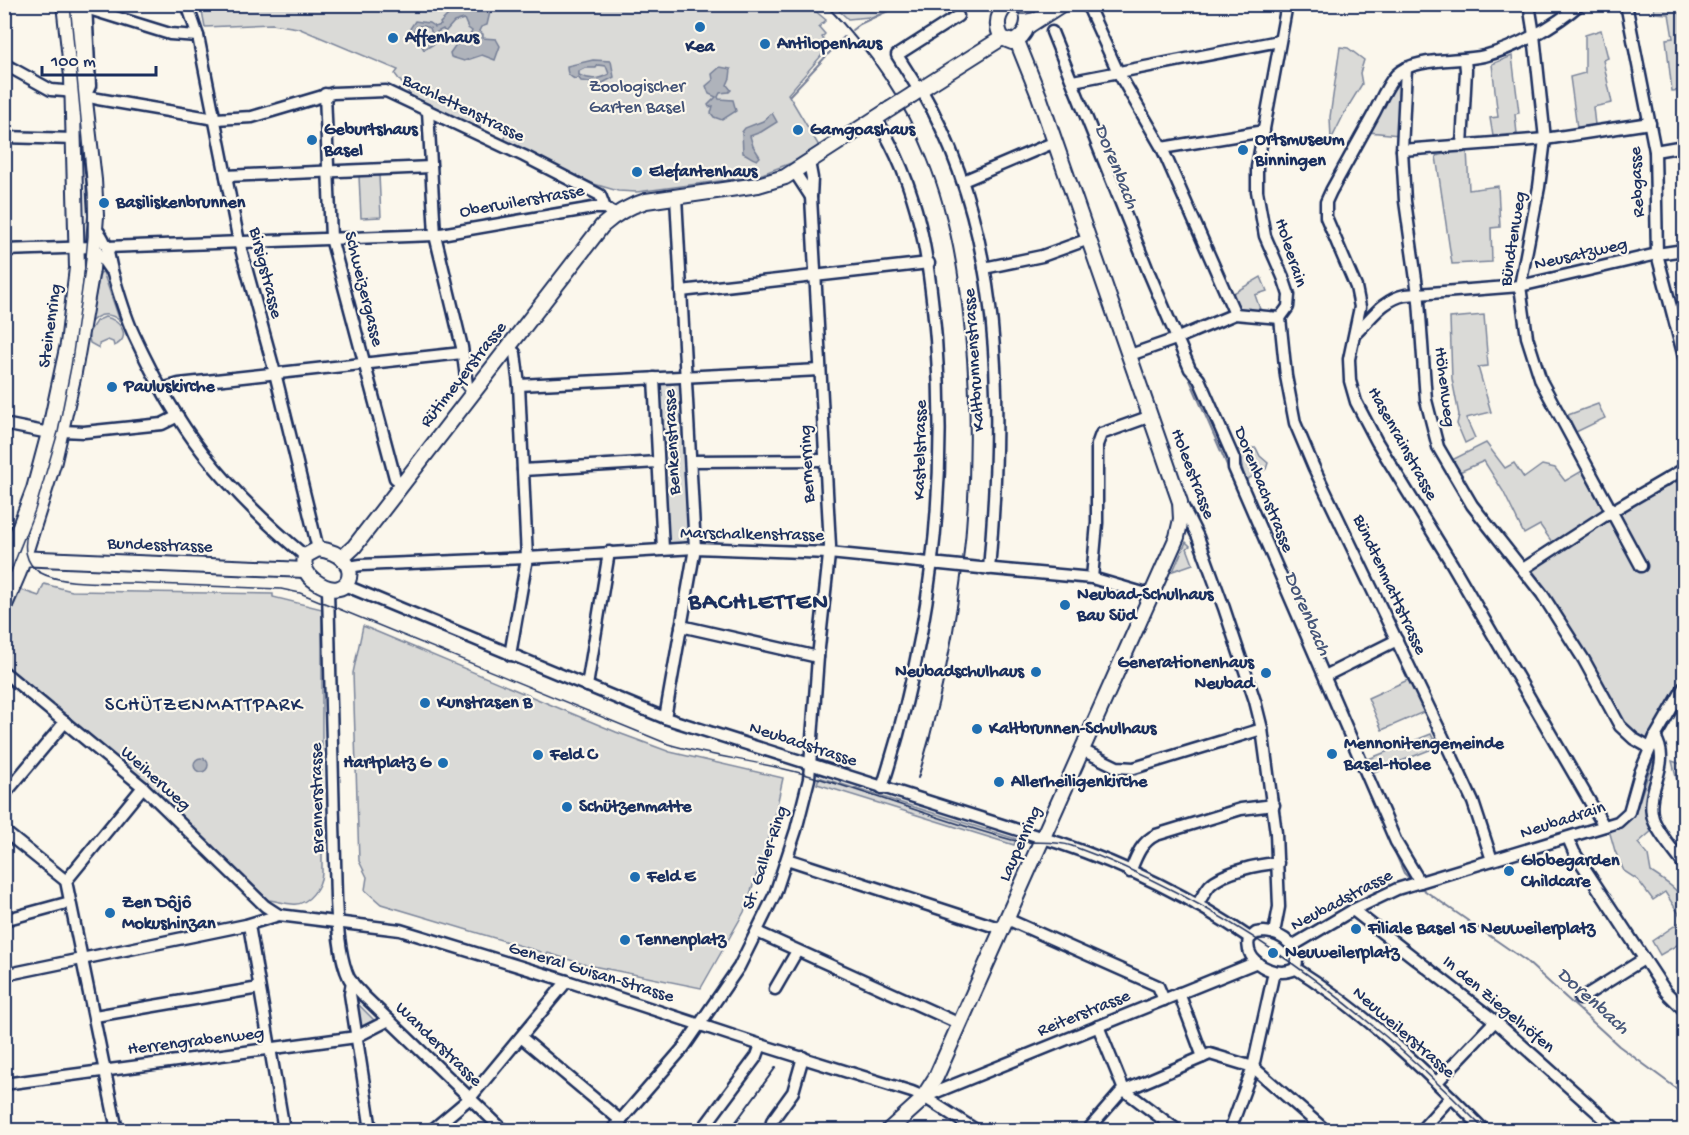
<svg xmlns="http://www.w3.org/2000/svg" width="1689" height="1135" font-family="'Gochi Hand',sans-serif">
  <rect width="100%" height="100%" fill="#fbf7ec"/>
  <filter id="ink" filterUnits="userSpaceOnUse"><feTurbulence type="fractalNoise" baseFrequency=".0167" numOctaves="2"/><feDisplacementMap in="SourceGraphic" scale="12" xChannelSelector="R" yChannelSelector="G"/><feConvolveMatrix kernelMatrix="1 2 1 2 8 2 1 2 1" color-interpolation-filters="sRGB"/></filter>
  <g filter="url(#ink)">
    <g fill="#dadad7" stroke="#7a849a" stroke-width="1.5">
      <path d="M196,5H808L826,20L819,27L825,34L822,37L825,42L822,55L788,94L819,146L791,163L757,176L637,192L618,191L594,184L504,141L507,133L486,123L472,127L412,97L395,74L398,70L298,28L272,24L205,27L202,11H199Z"/>
      <path d="M833,5H903L870,19L869,17L848,19Z"/>
      <path d="M1653,5H1680L1684,31V92V90L1672,91L1666,39L1673,38L1669,14L1655,13Z"/>
      <path d="M1601,30L1608,58L1603,60L1612,103L1593,107L1595,125L1577,128L1570,77L1585,73V35Z"/>
      <path d="M1340,47L1348,48L1364,60L1360,73L1362,84L1346,110L1331,140L1330,117Z"/>
      <path d="M1512,56L1519,113L1515,114L1517,134L1493,136L1490,118L1498,117L1492,64Z"/>
      <path d="M1398,80L1403,82L1399,135L1369,132Z"/>
      <path d="M1467,149L1469,190L1498,186L1500,227L1491,228L1492,262L1452,264L1436,156Z"/>
      <path d="M379,175L381,217L361,218L359,176Z"/>
      <path d="M103,272L120,321C109,312 99,313 90,323L100,273Z"/>
      <path d="M1261,277L1267,291L1255,295L1261,312L1237,309L1230,295Z"/>
      <path d="M1484,315L1488,366L1478,367L1491,412L1466,418L1475,438L1465,443L1457,424L1459,415L1452,379L1450,318Z"/>
      <path d="M105,317C120,319 133,338 114,346L113,342L108,340L99,344V348L90,343L88,334L96,321Z"/>
      <path d="M685,377L695,546L660,547L651,379Z"/>
      <path d="M1598,404L1605,418L1576,432L1568,415Z"/>
      <path d="M1486,443L1505,468L1514,463L1524,478L1542,465L1555,468L1565,481L1582,471L1604,512L1554,545L1540,525L1524,534L1503,491L1484,461L1457,473L1450,461Z"/>
      <path d="M1244,448H1256L1260,456L1268,463L1266,469L1246,480C1242,470 1241,460 1237,450Z"/>
      <path d="M1684,475V678L1647,742L1623,722L1573,643L1544,588L1530,569L1609,519Z"/>
      <path d="M1186,542L1190,546L1187,548L1193,564L1173,571Z"/>
      <path d="M44,584L72,591L273,594V597L322,609V873C321,886 309,906 292,904C284,903 277,901 268,900L151,786L5,665L4,626L21,590L39,596Z"/>
      <path d="M363,626L616,732L670,752L783,778L771,832L744,912L701,988L583,964L548,953L545,957L541,956V952L381,904L365,890L367,877L359,861L353,673Z"/>
      <path d="M1410,679L1426,711L1382,730L1368,698Z"/>
      <path d="M1431,734L1437,747L1371,773L1366,760Z"/>
      <path d="M1655,754L1659,756L1646,814L1654,829L1638,843L1648,855L1651,872C1689,897 1685,897 1684,941L1660,955L1652,941L1683,920L1665,892L1653,900L1638,880L1624,871L1615,851L1609,830L1626,823L1635,814Z"/>
      <path d="M1672,761L1684,765V797L1678,785Z"/>
      <path d="M819,777L1016,839L1014,845L817,784Z"/>
      <path d="M357,1003L374,1020L360,1027Z"/>
    </g>
    <g fill="#afb3bb" stroke="#747e96" stroke-width="1.5" fill-rule="evenodd">
      <path d="M452,5L459,8L464,5H487L491,8L487,25L481,27L479,31L483,34V38L496,39L500,46L495,60L482,55L464,61L451,57L450,53L457,43C468,43 468,40 472,31L468,28L464,19L454,22L445,32L443,29L437,32V42L424,50L422,46L429,40H434L430,28L424,26H418L408,37L405,36L415,21L429,23L435,27L441,25L440,23L448,15L446,8Z"/>
      <path d="M593,60L611,61L614,77L597,86L591,82L581,81L578,77L575,79C568,76 567,73 567,66ZM598,65L606,66L609,74C598,80 590,80 579,75V71L585,68H596Z"/>
      <path d="M720,67L731,69L730,78L727,85L731,90L729,92L720,93L718,97L719,99L733,100L736,111L722,120L714,117L711,113L713,106L709,107L708,105L716,97L709,94L706,86L713,80L712,74Z"/>
      <path d="M772,113L777,122L761,132L750,136L753,146L760,157L757,160C751,159 749,155 743,153L742,132L745,128L763,121Z"/>
      <circle cx="201" cy="765" r="7"/>
    </g>
    <g fill="none" stroke-linecap="round" stroke-linejoin="round">
      <g stroke="#747e96" stroke-width="2">
        <path d="M852,30L860,24L885,12"/>
        <path d="M790,95L844,37"/>
        <path d="M1135,252L1165,324"/>
        <path d="M1187,373L1404,873L1411,880"/>
        <path d="M1418,886L1526,961L1619,1046L1684,1094"/>
      </g>
      <g stroke="#1b2f5e" stroke-width="15">
        <g id="minor">
          <path d="M187,4L198,36L239,242L275,373L318,549"/>
          <path d="M1087,4L1118,72L1162,148L1235,314"/>
          <path d="M1529,4L1534,35L1545,139L1539,187L1520,286L1527,337L1541,381L1641,566"/>
          <path d="M1580,4C1555,26 1515,48 1484,56C1460,62 1413,57 1396,75C1386,86 1380,102 1373,115C1359,140 1345,166 1331,191L1326,202V217L1356,287L1360,307L1349,359L1350,381L1356,402L1377,442L1452,564L1604,826"/>
          <path d="M1626,4L1655,151L1657,254L1684,357"/>
          <path d="M86,8L170,34L198,36"/>
          <path d="M1052,32L1149,273"/>
          <path d="M4,64L51,90L64,91L98,99L215,119L252,117L333,93L386,91L524,156L600,195L605,208"/>
          <path d="M1406,68L1402,150L1405,201L1419,301L1426,400L1438,447L1472,505L1542,594L1584,660L1620,726L1634,739L1650,748"/>
          <path d="M1073,81L1279,41"/>
          <path d="M921,89C1005,234 1003,407 989,569"/>
          <path d="M919,90L897,55L958,16"/>
          <path d="M325,94L331,238L395,478L403,484"/>
          <path d="M85,96L90,86L86,4"/>
          <path d="M428,111L435,235L462,347L467,385L474,392"/>
          <path d="M876,118C920,189 929,258 936,339C948,491 929,643 882,788"/>
          <path d="M4,137L74,139"/>
          <path d="M1462,146L1466,70L1465,60"/>
          <path d="M1162,148L1264,131"/>
          <path d="M1402,150L1545,139L1650,123"/>
          <path d="M1655,151L1684,146"/>
          <path d="M794,171L811,197"/>
          <path d="M226,176L431,167"/>
          <path d="M963,181L1055,142"/>
          <path d="M96,229C109,242 108,258 113,274C119,294 125,316 134,335C153,376 175,417 203,453C232,490 269,526 305,556"/>
          <path d="M107,247L435,235L593,208H605L611,212"/>
          <path d="M4,250L94,247L110,270"/>
          <path d="M984,268L1042,256L1089,239"/>
          <path d="M1150,275L1190,369L1199,379L1234,459V468L1396,842L1420,882"/>
          <path d="M681,291L929,263"/>
          <path d="M1280,318L1286,376L1295,423L1314,468L1443,737L1473,802L1492,860"/>
          <path d="M1355,334C1371,319 1382,300 1405,295L1520,286L1657,254L1684,250"/>
          <path d="M508,347L515,353L519,385L527,558L510,655"/>
          <path d="M1130,355L1173,340L1235,314L1280,318L1288,307L1289,295L1283,277L1265,236L1257,191V167L1287,4"/>
          <path d="M654,378L663,549"/>
          <path d="M519,385L820,370"/>
          <path d="M162,389L179,384L462,353"/>
          <path d="M4,424L49,433L62,431L84,432L162,424L178,416"/>
          <path d="M691,461L824,460"/>
          <path d="M523,470L658,462"/>
          <path d="M1182,505L1198,537L1224,608L1255,701L1262,729L1276,833L1279,907L1274,933"/>
          <path d="M349,567L361,565L527,558L695,548L829,553L939,564"/>
          <path d="M983,568L1092,578L1150,595"/>
          <path d="M1523,569L1612,511L1684,469"/>
          <path d="M1092,578L1097,523V445L1101,434L1151,416"/>
          <path d="M344,585L665,718L1059,843C1125,865 1192,898 1250,938"/>
          <path d="M328,589L336,899C337,921 339,958 349,978C353,985 359,990 364,996L503,1130"/>
          <path d="M681,626L818,657"/>
          <path d="M4,672L143,787L265,906L279,915L400,930L567,981L761,1045L912,1092L924,1097L976,1130"/>
          <path d="M1325,676L1397,640"/>
          <path d="M587,686L609,552"/>
          <path d="M665,718L695,548L676,197"/>
          <path d="M1655,737C1672,764 1647,786 1652,814C1654,829 1675,852 1684,865"/>
          <path d="M1082,750L1117,767L1134,768L1262,729"/>
          <path d="M4,795L65,722"/>
          <path d="M4,831L66,881L117,1130"/>
          <path d="M1568,838L1574,852L1666,992L1684,1010"/>
          <path d="M787,859L1002,929"/>
          <path d="M1130,872C1136,857 1141,842 1156,835L1241,809L1274,805"/>
          <path d="M66,881L143,787"/>
          <path d="M1197,905C1201,899 1205,891 1210,885C1223,872 1259,864 1278,863"/>
          <path d="M1353,910L1495,1021L1617,1130"/>
          <path d="M1007,919L1158,986L1164,1000"/>
          <path d="M4,920L70,902"/>
          <path d="M249,925L284,1130"/>
          <path d="M757,932L960,1024"/>
          <path d="M1264,932C1282,933 1304,949 1295,969C1275,979 1243,962 1249,939L1256,933Z"/>
          <path d="M1292,946L1353,910L1397,889L1618,822L1629,812L1640,773L1655,737L1684,687"/>
          <path d="M1295,968C1365,1012 1426,1071 1484,1130"/>
          <path d="M4,975L246,925L279,915"/>
          <path d="M352,982L350,994L371,1130"/>
          <path d="M775,989L797,951"/>
          <path d="M1179,993L1203,1057"/>
          <path d="M1580,999L1644,959"/>
          <path d="M95,1016L259,988"/>
          <path d="M1098,1026L1124,1090L1177,1130"/>
          <path d="M521,1037L621,1121"/>
          <path d="M1437,1082L1495,1021"/>
          <path d="M4,1084L349,1038L356,1037L389,1020"/>
          <path d="M924,1097L1257,962"/>
          <path d="M432,1130L470,1098L567,981"/>
          <path d="M612,1130L684,1047L739,967L775,894L796,830L809,779L818,657L830,546L811,197L812,178L809,162"/>
          <path d="M702,1130L757,1056L761,1045"/>
          <path d="M771,1130L772,1121L793,1092L803,1057"/>
          <path d="M1088,1130L1121,1092L1210,1054L1253,1067L1325,1130"/>
          <path d="M1230,1130L1253,1067L1274,972"/>
          <path d="M1421,1130L1451,1097"/>
        </g>
      </g>
      <g stroke="#1b2f5e" stroke-width="18">
        <g id="major">
          <path d="M1008,4C997,14 995,25 1002,38L1012,42C1028,36 1032,19 1024,4"/>
          <path d="M1028,26L1062,4"/>
          <path d="M912,95L1002,38"/>
          <path d="M318,549C368,555 352,608 315,581C306,575 303,567 305,556Z"/>
          <path d="M17,558L305,570"/>
          <path d="M342,558L354,547L602,226C615,214 629,206 646,201L758,185L785,177L890,109"/>
          <path d="M4,568L34,489L49,433L68,344L77,268L72,77L64,4"/>
          <path d="M4,607L19,572L54,461L73,378L92,269L96,216L94,180L74,4"/>
          <path d="M889,1130L920,1102L936,1077L1177,537L1181,519L1180,502L1039,96L1017,41"/>
        </g>
      </g>
      <use href="#minor" stroke="#fbf7ec" stroke-width="10"/>
      <use href="#major" stroke="#fbf7ec" stroke-width="14"/>
      <g stroke="#1b2f5e" stroke-width="1.5">
        <path d="M1002,4C1017,21 1035,13 1053,4"/>
        <path d="M28,531C23,546 25,563 39,572C62,585 104,582 130,583C180,585 231,587 281,589L300,593L668,744C712,757 759,761 804,774C874,794 942,821 1012,840C1032,845 1052,839 1072,846C1231,904 1368,1010 1485,1130"/>
        <path d="M4,589L35,510L58,432L71,367L85,268L88,236V193L70,4"/>
      </g>
      <g stroke="#1b2f5e" stroke-width="2">
        <path d="M825,4C869,49 904,100 927,158C950,214 960,274 965,334C979,484 962,633 918,778"/>
        <path d="M730,1130L776,1067"/>
      </g>
      <g stroke="#1b2f5e" stroke-width="15" stroke-linecap="butt">
        <path id="minor-bridge" d="M941,564L980,568"/>
      </g>
      <g stroke="#1b2f5e" stroke-width="18" stroke-linecap="butt">
        <path id="major-bridge" d="M890,109L912,95"/>
      </g>
      <use href="#minor-bridge" stroke="#fbf7ec" stroke-width="10"/>
      <use href="#major-bridge" stroke="#fbf7ec" stroke-width="14"/>
    </g>
  </g>
  <g fill="#1f6fb2" stroke="#fbf7ec" stroke-width="2">
    <circle cx="700" cy="27" r="6"/>
    <circle cx="393" cy="38" r="6"/>
    <circle cx="765" cy="44" r="6"/>
    <circle cx="798" cy="130" r="6"/>
    <circle cx="312" cy="140" r="6"/>
    <circle cx="1243" cy="150" r="6"/>
    <circle cx="637" cy="172" r="6"/>
    <circle cx="104" cy="203" r="6"/>
    <circle cx="112" cy="387" r="6"/>
    <circle cx="1065" cy="605" r="6"/>
    <circle cx="1036" cy="672" r="6"/>
    <circle cx="1266" cy="673" r="6"/>
    <circle cx="425" cy="703" r="6"/>
    <circle cx="977" cy="729" r="6"/>
    <circle cx="1332" cy="754" r="6"/>
    <circle cx="538" cy="755" r="6"/>
    <circle cx="443" cy="763" r="6"/>
    <circle cx="999" cy="782" r="6"/>
    <circle cx="567" cy="807" r="6"/>
    <circle cx="1509" cy="871" r="6"/>
    <circle cx="635" cy="877" r="6"/>
    <circle cx="110" cy="913" r="6"/>
    <circle cx="1356" cy="929" r="6"/>
    <circle cx="625" cy="940" r="6"/>
    <circle cx="1273" cy="953" r="6"/>
  </g>
  <g text-anchor="middle" dominant-baseline="central" stroke-width="4.5" stroke-linejoin="round" paint-order="stroke">
    <g font-size="18" font-weight="bold" fill="#1b2f5e" stroke="#fbf7ec" text-anchor="start">
      <text x="405" y="38">Affenhaus</text>
      <text x="777" y="44">Antilopenhaus</text>
      <text x="700" y="47" text-anchor="middle">Kea</text>
      <text x="324" y="130">Geburtshaus<tspan x="324" dy="21">Basel</tspan></text>
      <text x="810" y="130">Gamgoashaus</text>
      <text x="1255" y="140">Ortsmuseum<tspan x="1255" dy="21">Binningen</tspan></text>
      <text x="649" y="172">Elefantenhaus</text>
      <text x="116" y="203">Basiliskenbrunnen</text>
      <text x="124" y="387">Pauluskirche</text>
      <text x="1077" y="595">Neubad-Schulhaus<tspan x="1077" dy="21">Bau Süd</tspan></text>
      <text x="1254" y="663" text-anchor="end">Generationenhaus<tspan x="1254" dy="21">Neubad</tspan></text>
      <text x="1024" y="672" text-anchor="end">Neubadschulhaus</text>
      <text x="437" y="703">Kunstrasen B</text>
      <text x="989" y="729">Kaltbrunnen-Schulhaus</text>
      <text x="1344" y="744">Mennonitengemeinde<tspan x="1344" dy="21">Basel-Holee</tspan></text>
      <text x="550" y="755">Feld C</text>
      <text x="431" y="763" text-anchor="end">Hartplatz G</text>
      <text x="1011" y="782">Allerheiligenkirche</text>
      <text x="579" y="807">Schützenmatte</text>
      <text x="1521" y="861">Globegarden<tspan x="1521" dy="21">Childcare</tspan></text>
      <text x="647" y="877">Feld E</text>
      <text x="122" y="903">Zen Dôjô<tspan x="122" dy="21">Mokushinzan</tspan></text>
      <text x="1368" y="929">Filiale Basel 15 Neuweilerplatz</text>
      <text x="637" y="940">Tennenplatz</text>
      <text x="1285" y="953">Neuweilerplatz</text>
    </g>
    <g font-size="18" fill="#415176" stroke="#fbf7ec">
      <text x="637" y="87">Zoologischer<tspan x="637" dy="21">Garten Basel</tspan></text>
    </g>
    <g font-size="18" fill="#1b2f5e" stroke="#fbf7ec">
      <text transform="translate(463 109) rotate(26)">Bachlettenstrasse</text>
      <text transform="translate(1638 182) rotate(-93)">Rebgasse</text>
      <text transform="translate(522 202) rotate(-10)">Oberwilerstrasse</text>
      <text transform="translate(1514 239) rotate(-81)">Bündtenweg</text>
      <text transform="translate(1290 253) rotate(72)">Holeerain</text>
      <text transform="translate(1581 255) rotate(-13)">Neusatzweg</text>
      <text transform="translate(265 273) rotate(76)">Birsigstrasse</text>
      <text transform="translate(363 289) rotate(76)">Schweizergasse</text>
      <text transform="translate(51 326) rotate(-82)">Steinenring</text>
      <text transform="translate(975 360) rotate(-94)">Kaltbrunnenstrasse</text>
      <text transform="translate(464 375) rotate(-52)">Rütimeyerstrasse</text>
      <text transform="translate(1444 387) rotate(83)">Höhenweg</text>
      <text transform="translate(673 442) rotate(-93)">Benkenstrasse</text>
      <text transform="translate(1402 444) rotate(61)">Hasenrainstrasse</text>
      <text transform="translate(921 450) rotate(-89)">Kastelstrasse</text>
      <text transform="translate(808 464) rotate(-93)">Bernerring</text>
      <text transform="translate(1192 474) rotate(69)">Holeestrasse</text>
      <text transform="translate(1263 490) rotate(68)">Dorenbachstrasse</text>
      <text transform="translate(752 535) rotate(1)">Marschalkenstrasse</text>
      <text transform="translate(160 546) rotate(2)">Bundesstrasse</text>
      <text transform="translate(1389 585) rotate(65)">Bündtenmattstrasse</text>
      <text transform="translate(803 745) rotate(18)">Neubadstrasse</text>
      <text transform="translate(155 779) rotate(42)">Weiherweg</text>
      <text transform="translate(318 798) rotate(-91)">Brennerstrasse</text>
      <text transform="translate(1563 821) rotate(-18)">Neubadrain</text>
      <text transform="translate(1021 844) rotate(-66)">Laupenring</text>
      <text transform="translate(766 858) rotate(-71)">St. Galler-Ring</text>
      <text transform="translate(1342 901) rotate(-28)">Neubadstrasse</text>
      <text transform="translate(591 973) rotate(17)">General Guisan-Strasse</text>
      <text transform="translate(1498 1005) rotate(40)">In den Ziegelhöfen</text>
      <text transform="translate(1084 1014) rotate(-22)">Reiterstrasse</text>
      <text transform="translate(1403 1033) rotate(41)">Neuweilerstrasse</text>
      <text transform="translate(196 1042) rotate(-7)">Herrengrabenweg</text>
      <text transform="translate(438 1045) rotate(44)">Wanderstrasse</text>
    </g>
    <g font-size="20" font-style="italic" fill="#47577a" stroke="#fbf7ec">
      <text transform="translate(1115 167) rotate(68)">Dorenbach</text>
      <text transform="translate(1306 614) rotate(66)">Dorenbach</text>
      <text transform="translate(1592 1002) rotate(42)">Dorenbach</text>
    </g>
    <g font-size="20" letter-spacing="1.5" fill="#1b2f5e" stroke="#fbf7ec">
      <text x="204" y="706">SCHÜTZENMATTPARK</text>
    </g>
    <g font-size="24" font-weight="bold" letter-spacing="1.5" fill="#1b2f5e" stroke="#fbf7ec">
      <text x="759" y="603">BACHLETTEN</text>
    </g>
  </g>
  <rect width="1689" height="1135" fill="none" stroke="#fbf7ec" stroke-width="24"/>
  <rect x="12" y="12" width="1665" height="1111" fill="none" stroke="#1b2f5e" stroke-width="2" filter="url(#ink)"/>
  <path d="M42 66v9h114v-9" fill="none" stroke="#1b2f5e" stroke-width="3"/>
  <text x="51" y="66" font-size="18" fill="#1b2f5e" stroke="#fbf7ec" stroke-width="4.5" paint-order="stroke">100 m</text>
</svg>
